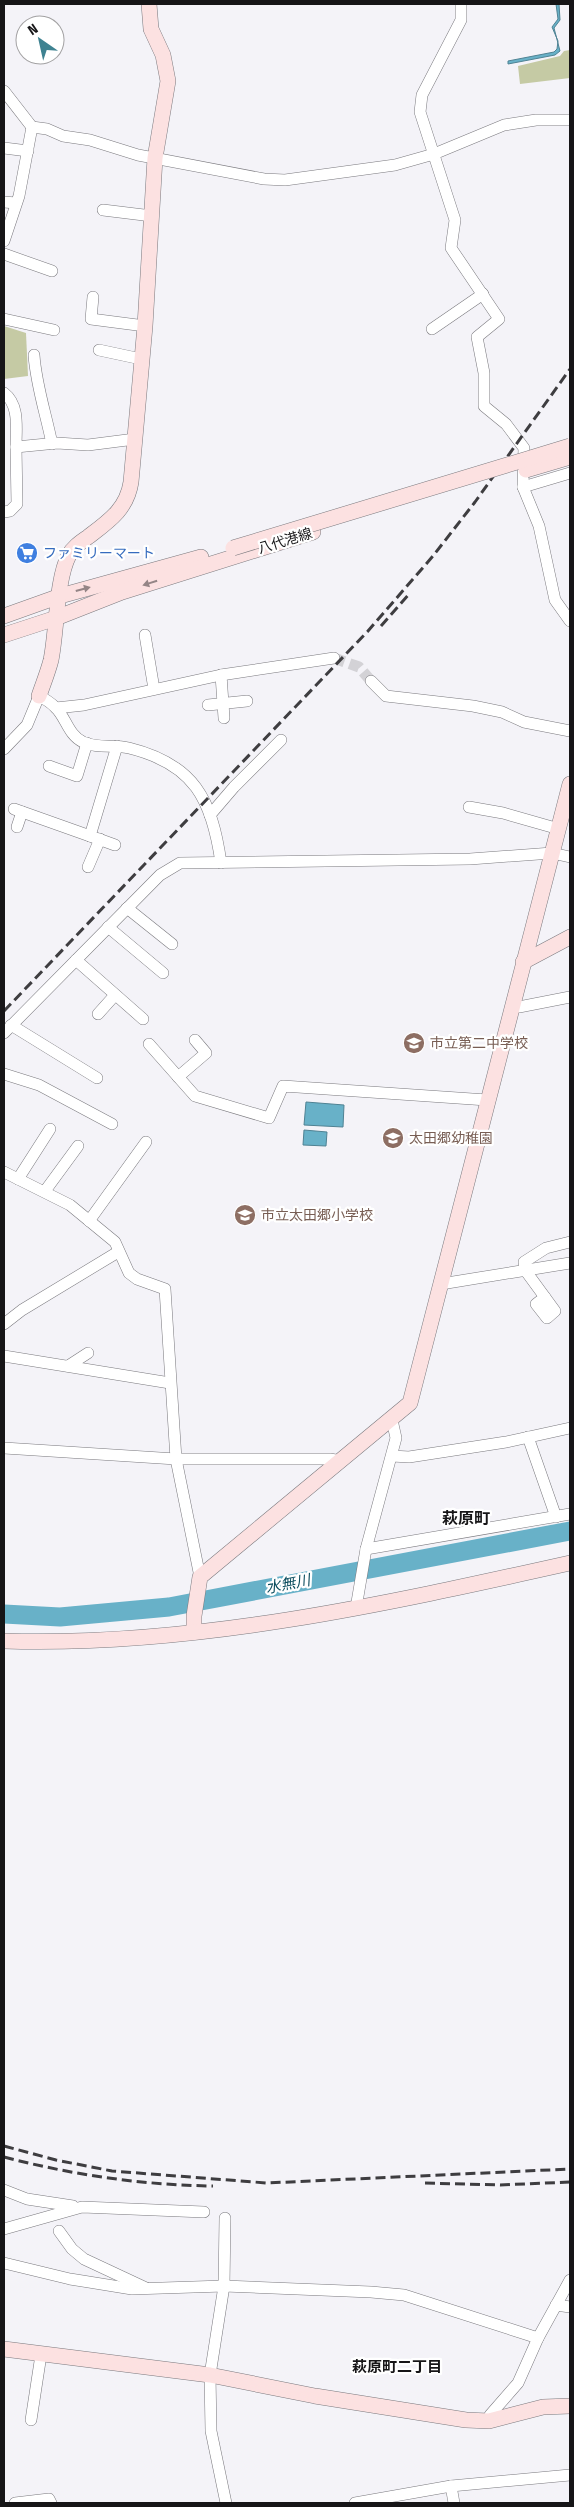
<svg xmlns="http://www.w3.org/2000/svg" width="574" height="2507" font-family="'Fira Sans Condensed','Noto Sans JP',sans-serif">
  <rect width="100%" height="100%" fill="#f4f3f8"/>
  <g fill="#c5caa4">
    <path d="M570,50V78L520,84L518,66L560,56L564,51Z"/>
    <path d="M4,326L26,333L28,376L4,379Z"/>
  </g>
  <g fill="#68b1c8" stroke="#4f8293">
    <path d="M556,4H559L560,20L554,28L560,51L555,55L508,64V61L554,52L557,49L558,41L552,27L558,19Z"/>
    <path d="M306,1102L344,1105L343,1127L304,1125Z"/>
    <path d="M304,1130L327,1132L326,1146L303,1145Z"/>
  </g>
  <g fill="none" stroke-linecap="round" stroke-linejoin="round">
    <path stroke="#68b1c8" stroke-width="19" d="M4,1614L60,1617L169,1607L570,1531"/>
    <path stroke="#d3d2d6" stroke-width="11" stroke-dasharray="11 5.5" stroke-linecap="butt" d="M334,658L359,667L371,681"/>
    <g stroke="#7a797e" stroke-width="12">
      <g id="street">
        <path d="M461,4V20L422,95L420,112L455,220L451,248L499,319L477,337L484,373V406L506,424L524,448L523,487L539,526L555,600L570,621"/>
        <path d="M4,91L32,127L47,129L63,136L90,140L138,155L264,179L285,180L395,165L434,154L504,125L536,120H570"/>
        <path d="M4,148L28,151"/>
        <path d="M4,202L16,203"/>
        <path d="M103,210L152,216"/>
        <path d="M4,241L19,196L32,127"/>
        <path d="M4,254L52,271"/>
        <path d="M93,297L91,319L145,326"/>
        <path d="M4,319L54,330"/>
        <path d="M432,329L483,294"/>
        <path d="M99,350L141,359"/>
        <path d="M34,355C36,385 46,414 52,444"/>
        <path d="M4,393C20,405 16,429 16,447L57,443L88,445L135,439"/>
        <path d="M523,487L570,473"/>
        <path d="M4,512L10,511L17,504L16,447"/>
        <path d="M145,635L154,689"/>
        <path d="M221,675L224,718"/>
        <path d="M371,681L386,696L473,706L502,712L524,722L570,731"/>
        <path d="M208,705L247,701"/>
        <path d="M56,708L84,705L221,675L334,658"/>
        <path d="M4,749L27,725L39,696C45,699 51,703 55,707C66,717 68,735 83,742C97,749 114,744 129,748C194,764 212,799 221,863"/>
        <path d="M49,766L77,776L87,743"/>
        <path d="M469,807L503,813L559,829"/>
        <path d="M14,809L90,836"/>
        <path d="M210,815L234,787L281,740"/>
        <path d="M17,827L22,812"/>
        <path d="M115,845L90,836L117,746"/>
        <path d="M88,867L100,839"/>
        <path d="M127,908L172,944"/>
        <path d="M108,927L163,973"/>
        <path d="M76,960L143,1019"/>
        <path d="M512,1004L519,1007L570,997"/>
        <path d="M98,1014L115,995"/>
        <path d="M11,1025L97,1078"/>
        <path d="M4,1033L160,875L180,863L470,859L552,853L570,857"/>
        <path d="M149,1044L195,1096L269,1118L283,1086L487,1100"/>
        <path d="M4,1074L39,1085L112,1124"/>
        <path d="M178,1077L206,1053L195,1040"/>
        <path d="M4,1172L70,1205L115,1242L129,1273L137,1279L165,1289L176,1459L200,1577"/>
        <path d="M18,1179L50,1129"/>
        <path d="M45,1191L78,1146"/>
        <path d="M89,1221L146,1142"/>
        <path d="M441,1284L570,1263"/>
        <path d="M545,1297L536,1304L547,1318L555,1311L525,1270L524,1262L546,1248L570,1242"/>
        <path d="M4,1324L22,1310L118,1252"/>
        <path d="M4,1356L170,1383"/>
        <path d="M68,1366L88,1353"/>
        <path d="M528,1437L556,1517"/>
        <path d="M4,1448L176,1459H330L341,1461"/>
        <path d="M392,1456L409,1457L506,1442L570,1428"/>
        <path d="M366,1549L570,1514"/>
        <path d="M356,1608L366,1549L396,1438L392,1420"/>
        <path d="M4,2190L27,2199L73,2206"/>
        <path d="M225,2218L224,2286L210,2375L211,2431L226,2503"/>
        <path d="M4,2229L82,2207L204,2212"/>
        <path d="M59,2231L72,2249L84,2259L146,2288"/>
        <path d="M4,2263L70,2279L132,2289L224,2286L371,2292L404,2295L538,2338"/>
        <path d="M556,2305L570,2307"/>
        <path d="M31,2420L41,2355"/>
        <path d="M489,2421L490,2415L518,2383L538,2338L570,2280"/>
        <path d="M451,2486L454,2503"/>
        <path d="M15,2503L49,2499L51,2503"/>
        <path d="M355,2503L451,2486L570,2475"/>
      </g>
    </g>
    <g stroke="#7a797e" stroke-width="16">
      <g id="secondary">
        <path d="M4,616L60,596L201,557"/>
        <path d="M4,635L56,618L122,592L313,532"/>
        <path d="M39,696C43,684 48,672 51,660C57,631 56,580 69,555C73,547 81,542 88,537C109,521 127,509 131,482L145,326L155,158L168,81L163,55L151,29L149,4"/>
        <path d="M523,962L570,937"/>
        <path d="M194,1632V1616L200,1577L410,1403L570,784"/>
        <path d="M4,1641C193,1647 386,1604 570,1563"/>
        <path d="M4,2349L210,2375L315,2396L466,2420L489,2421L543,2407L570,2406"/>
      </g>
    </g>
    <use href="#street" stroke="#fff" stroke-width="11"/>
    <use href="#secondary" stroke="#fce1e1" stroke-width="15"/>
    <g stroke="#3e3d40" stroke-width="3" stroke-dasharray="10 5" stroke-linecap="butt">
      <path d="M381,626L409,594"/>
      <path d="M4,1011L368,631L433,556L475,502L570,369"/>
      <path d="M4,2146L56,2160L112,2171L267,2183L570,2169"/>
      <path d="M4,2157C73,2175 142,2185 213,2186"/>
      <path d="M425,2183L500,2185L570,2182"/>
    </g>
    <g stroke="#7a797e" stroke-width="16" stroke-linecap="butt">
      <g id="secondary-bridge">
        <path d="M526,470L570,457"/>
        <path d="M233,548L570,446"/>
      </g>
    </g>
    <use href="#secondary-bridge" stroke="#fce1e1" stroke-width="15"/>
  </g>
  <defs><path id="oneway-solid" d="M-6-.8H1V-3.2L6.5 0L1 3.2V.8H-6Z" transform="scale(1.25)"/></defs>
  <g fill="#948586">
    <use href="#oneway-solid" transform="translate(150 583) rotate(162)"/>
    <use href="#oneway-solid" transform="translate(83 589) rotate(-15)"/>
  </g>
  <defs>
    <g id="supermarket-disc" transform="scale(1.125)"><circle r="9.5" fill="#3f7fe0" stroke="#fff"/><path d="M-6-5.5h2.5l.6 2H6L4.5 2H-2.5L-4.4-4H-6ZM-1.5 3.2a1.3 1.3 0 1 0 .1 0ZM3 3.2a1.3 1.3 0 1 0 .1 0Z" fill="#fff"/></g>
    <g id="school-disc" transform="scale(1.125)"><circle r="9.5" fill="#8d6e63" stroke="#fff"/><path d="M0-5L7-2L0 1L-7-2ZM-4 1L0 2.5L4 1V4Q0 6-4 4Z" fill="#fff"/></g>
  </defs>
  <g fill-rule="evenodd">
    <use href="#supermarket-disc" x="27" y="553"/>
    <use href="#school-disc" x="414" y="1043"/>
    <use href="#school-disc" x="393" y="1138"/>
    <use href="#school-disc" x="245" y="1215"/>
  </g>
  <g text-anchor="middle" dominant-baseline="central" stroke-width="4.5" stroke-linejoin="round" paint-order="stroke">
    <g font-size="14" fill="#161517" stroke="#fff">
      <text transform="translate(285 541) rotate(-17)">八代港線</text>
    </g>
    <g font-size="14" fill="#366cbe" stroke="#fff" text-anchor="start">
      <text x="43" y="553">ファミリーマート</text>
    </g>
    <g font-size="14" fill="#785e54" stroke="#fff" text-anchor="start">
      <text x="430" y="1043">市立第二中学校</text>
      <text x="409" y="1138">太田郷幼稚園</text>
      <text x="261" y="1215">市立太田郷小学校</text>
    </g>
    <g font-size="15" font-style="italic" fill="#0b4c5d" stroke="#fff">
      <text transform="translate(288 1584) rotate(-11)">水無川</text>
    </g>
    <g font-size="15" font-weight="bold" fill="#161517" stroke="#fff">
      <text x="397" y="2367">萩原町二丁目</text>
    </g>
    <g font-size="16" font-weight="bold" fill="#161517" stroke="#fff">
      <text x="466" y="1518">萩原町</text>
    </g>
  </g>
  <rect width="574" height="2507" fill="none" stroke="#161517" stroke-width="10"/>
  <g transform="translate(40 40) rotate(326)"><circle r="24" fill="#ffffff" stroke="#a2a1a2"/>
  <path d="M0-4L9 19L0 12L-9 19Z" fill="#3e8291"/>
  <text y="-8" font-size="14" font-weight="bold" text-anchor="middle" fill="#161517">N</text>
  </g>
</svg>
